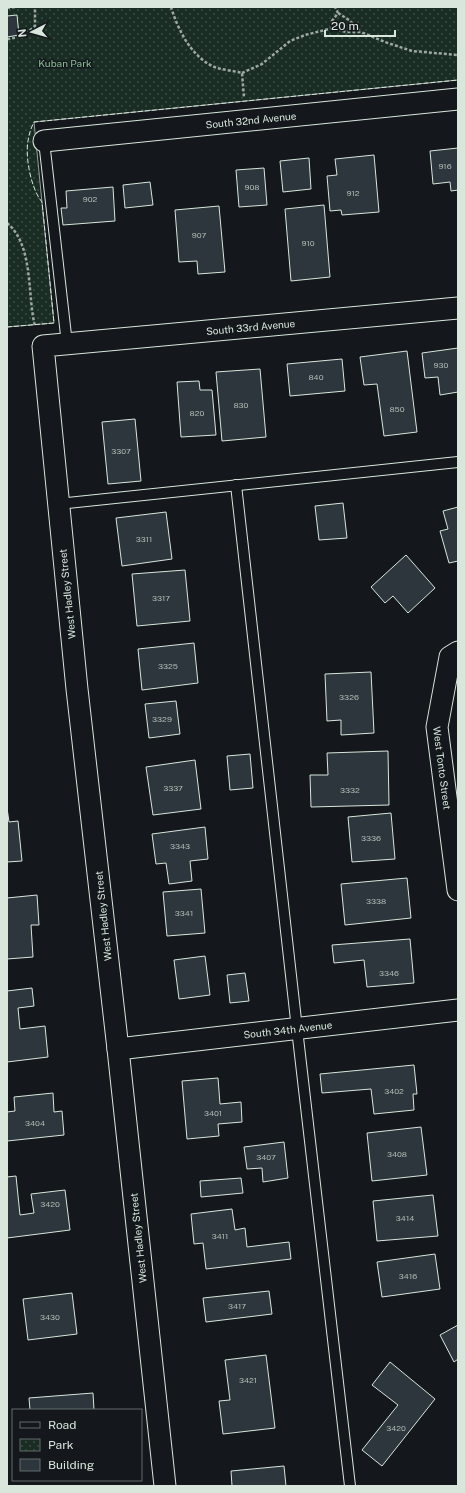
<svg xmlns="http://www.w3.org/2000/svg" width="465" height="1493" font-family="'Public Sans',sans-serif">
  <defs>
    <pattern id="park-dots" width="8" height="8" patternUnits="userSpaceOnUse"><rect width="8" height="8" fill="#1a2d24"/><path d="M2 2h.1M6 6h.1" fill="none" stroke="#3b4b43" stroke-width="1.8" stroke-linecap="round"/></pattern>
  </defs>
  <rect width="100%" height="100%" fill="#14181c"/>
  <path fill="url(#park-dots)" stroke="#939e99" d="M7,7H458V80L34,122L54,323L7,327Z"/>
  <g fill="#2c363c" stroke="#d8e6dc">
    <path d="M17,15L19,35L7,37V16Z"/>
    <path d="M458,148V190L451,191L450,182L433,184L430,151Z"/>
    <path d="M374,155L379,212L342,215L341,210L330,211L327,176L337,175L335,159Z"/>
    <path d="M309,158L311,189L283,192L280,161Z"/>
    <path d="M264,168L267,205L239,207L236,170Z"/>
    <path d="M150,182L153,205L125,208L123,185Z"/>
    <path d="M113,187L115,221L63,225L61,208H67L66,191Z"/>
    <path d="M324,205L330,277L291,281L285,209Z"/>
    <path d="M219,206L225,272L198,274L197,261L179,262L175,210Z"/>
    <path d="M458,348V392L440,395L438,377L425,378L422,353Z"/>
    <path d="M407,351L417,432L384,436L377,384L364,385L360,357Z"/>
    <path d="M342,359L345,391L290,396L287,364Z"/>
    <path d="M260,369L266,437L222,441L216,372Z"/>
    <path d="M199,381L200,390H212L216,435L181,437L177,382Z"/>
    <path d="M135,419L141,481L108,484L102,422Z"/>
    <path d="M343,503L347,538L319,540L315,506Z"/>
    <path d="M458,507V561L449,563L440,531L448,529L443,511Z"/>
    <path d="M166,512L172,559L122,566L116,518Z"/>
    <path d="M406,555L435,588L408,613L393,596L385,603L371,587Z"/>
    <path d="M185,570L190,621L137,626L132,574Z"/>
    <path d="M194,643L198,683L142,690L138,649Z"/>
    <path d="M371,672L374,733L341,735V720L327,721L325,674Z"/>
    <path d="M176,701L180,734L149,738L145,704Z"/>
    <path d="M388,751L389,805L311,807L310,775H328L327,753Z"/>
    <path d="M250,754L253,788L230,790L227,756Z"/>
    <path d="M195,760L201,809L153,815L146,767Z"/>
    <path d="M7,808L9,822L18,821L22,861L7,862Z"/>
    <path d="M391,813L395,859L352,862L348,817Z"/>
    <path d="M205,827L208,859L190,861L192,881L169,884L166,863L156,864L152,834Z"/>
    <path d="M407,878L411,918L345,925L341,884Z"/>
    <path d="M201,889L205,933L167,936L163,892Z"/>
    <path d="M37,895L39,925H31L33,957L7,959V898Z"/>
    <path d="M410,939L414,983L367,987L364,960L334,963L332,945Z"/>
    <path d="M205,956L210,995L179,999L174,960Z"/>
    <path d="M245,973L249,1001L230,1003L227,975Z"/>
    <path d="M32,988L34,1006L18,1008L20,1029L45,1026L48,1057L7,1062V991Z"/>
    <path d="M414,1065L417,1094H413L414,1110L374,1114L371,1089L322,1093L320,1074Z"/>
    <path d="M218,1078L220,1104L241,1102L242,1122L218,1124L219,1136L187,1139L182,1081Z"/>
    <path d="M53,1093L54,1112L62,1111L64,1135L7,1141V1112L15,1111L14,1097Z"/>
    <path d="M421,1127L427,1175L372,1181L367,1133Z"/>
    <path d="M284,1142L288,1178L263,1182L262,1168L247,1169L244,1147Z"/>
    <path d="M16,1176L20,1215L34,1213L31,1194L65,1190L70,1230L7,1238V1177Z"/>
    <path d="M241,1178L243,1193L201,1197L200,1181Z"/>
    <path d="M433,1195L438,1236L377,1241L373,1201Z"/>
    <path d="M232,1209L235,1230L245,1228L247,1247L289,1242L291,1259L206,1269L203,1243L194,1244L191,1214Z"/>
    <path d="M435,1254L440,1289L382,1297L377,1262Z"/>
    <path d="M269,1291L272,1314L206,1322L203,1298Z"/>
    <path d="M72,1293L77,1334L28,1340L23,1299Z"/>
    <path d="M458,1325V1359L454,1362L440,1335Z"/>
    <path d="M266,1355L275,1428L223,1434L219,1401L230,1400L225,1360Z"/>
    <path d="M390,1362L435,1399L382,1466L362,1450L398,1405L372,1385Z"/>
    <path d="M93,1393L94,1410H30L29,1398Z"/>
    <path d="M284,1466L286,1486H232L231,1471Z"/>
  </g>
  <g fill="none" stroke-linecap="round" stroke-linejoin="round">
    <g stroke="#d8e6dc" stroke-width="12">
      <g id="service">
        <path d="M44,141L67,344"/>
        <path d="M236,485L297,1029L350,1486"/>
        <path d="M58,504L458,462"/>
      </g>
    </g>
    <g stroke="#d8e6dc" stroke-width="23">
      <g id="minor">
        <path id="s1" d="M44,141L458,99"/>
        <path id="s2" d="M458,652L450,657L437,727L458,890"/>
        <path id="s3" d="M118,1049L458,1010"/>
        <path id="s4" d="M165,1486L118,1049L77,689L43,346L458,308"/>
      </g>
    </g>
    <g stroke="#9da8a2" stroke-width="2.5" stroke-dasharray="3 2" stroke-linecap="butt">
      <path d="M171,7C178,30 192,59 217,68C225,70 234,71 242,73L244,98"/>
      <path d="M7,8L16,7"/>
      <path d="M338,13L349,20L361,32"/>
      <path d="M333,28L346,32H361L385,42L412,51L458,55"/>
      <path d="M7,39C19,38 25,35 35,26V7"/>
      <path d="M242,73L262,64L290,41L305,35L333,28L332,21L338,13L335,7"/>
      <path d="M7,223C34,245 27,296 35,326"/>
    </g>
    <use href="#service" stroke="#14181c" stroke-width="10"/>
    <use href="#minor" stroke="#14181c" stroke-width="21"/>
    <path stroke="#d8e6dc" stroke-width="1" stroke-dasharray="5 2" stroke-linecap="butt" d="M7,327L54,323L42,202C31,189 25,157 28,141C29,134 31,128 34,122L458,80"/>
  </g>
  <g text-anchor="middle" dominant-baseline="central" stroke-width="3" stroke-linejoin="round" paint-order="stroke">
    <g font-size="8" fill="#adbab4">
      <text x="445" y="166">916</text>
      <text x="252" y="187">908</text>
      <text x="353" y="193">912</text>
      <text x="90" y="199">902</text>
      <text x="199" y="235">907</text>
      <text x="308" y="243">910</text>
      <text x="441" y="365">930</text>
      <text x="316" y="377">840</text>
      <text x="241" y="405">830</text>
      <text x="397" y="409">850</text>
      <text x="197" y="413">820</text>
      <text x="121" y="451">3307</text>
      <text x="144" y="539">3311</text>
      <text x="161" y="598">3317</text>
      <text x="168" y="666">3325</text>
      <text x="349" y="697">3326</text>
      <text x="162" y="719">3329</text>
      <text x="173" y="788">3337</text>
      <text x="350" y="790">3332</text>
      <text x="371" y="838">3336</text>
      <text x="180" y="846">3343</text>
      <text x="376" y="901">3338</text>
      <text x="184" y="913">3341</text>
      <text x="389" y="973">3346</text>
      <text x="394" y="1091">3402</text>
      <text x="213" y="1113">3401</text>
      <text x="35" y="1123">3404</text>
      <text x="397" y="1154">3408</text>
      <text x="266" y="1157">3407</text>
      <text x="50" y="1204">3420</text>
      <text x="405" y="1218">3414</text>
      <text x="220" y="1236">3411</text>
      <text x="408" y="1276">3416</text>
      <text x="237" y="1306">3417</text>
      <text x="50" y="1317">3430</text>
      <text x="248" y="1380">3421</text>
      <text x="396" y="1428">3420</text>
    </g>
    <g font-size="10" fill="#8ac095" stroke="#14181c">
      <text x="65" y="63">Kuban Park</text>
    </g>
    <g font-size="10" fill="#d8e6dc" stroke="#14181c">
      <text stroke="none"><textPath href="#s1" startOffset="208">South 32nd Avenue</textPath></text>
      <text stroke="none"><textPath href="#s4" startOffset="1355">South 33rd Avenue</textPath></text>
      <text transform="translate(67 594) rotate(-96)">West Hadley Street</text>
      <text stroke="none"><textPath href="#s2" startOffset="122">West Tonto Street</textPath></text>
      <text transform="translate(103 916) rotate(-96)">West Hadley Street</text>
      <text stroke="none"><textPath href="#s3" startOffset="171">South 34th Avenue</textPath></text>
      <text transform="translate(138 1238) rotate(-96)">West Hadley Street</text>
    </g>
  </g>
  <rect width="465" height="1493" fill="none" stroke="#d8e6dc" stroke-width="16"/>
  <rect x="12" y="1409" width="130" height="72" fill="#14181c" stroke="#626a69"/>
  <rect x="20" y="1422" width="20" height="6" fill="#14181c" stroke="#626a69"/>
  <text x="48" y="1429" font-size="12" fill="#d8e6dc">Road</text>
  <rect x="20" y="1439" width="20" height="12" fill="url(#park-dots)" stroke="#626a69"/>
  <text x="48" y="1449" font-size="12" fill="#d8e6dc">Park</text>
  <rect x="20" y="1459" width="20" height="12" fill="#2c363c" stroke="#626a69"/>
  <text x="48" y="1469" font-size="12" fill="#d8e6dc">Building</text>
  <g transform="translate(32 32) rotate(264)" stroke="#14181c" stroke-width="3" paint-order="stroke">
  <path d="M0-3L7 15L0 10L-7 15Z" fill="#d8e6dc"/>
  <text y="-6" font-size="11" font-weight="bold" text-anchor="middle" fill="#d8e6dc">N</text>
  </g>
  <path d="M325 30v6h70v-6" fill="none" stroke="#d8e6dc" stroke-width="2"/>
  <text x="331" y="30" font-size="12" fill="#d8e6dc" stroke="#14181c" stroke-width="3" paint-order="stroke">20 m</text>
</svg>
